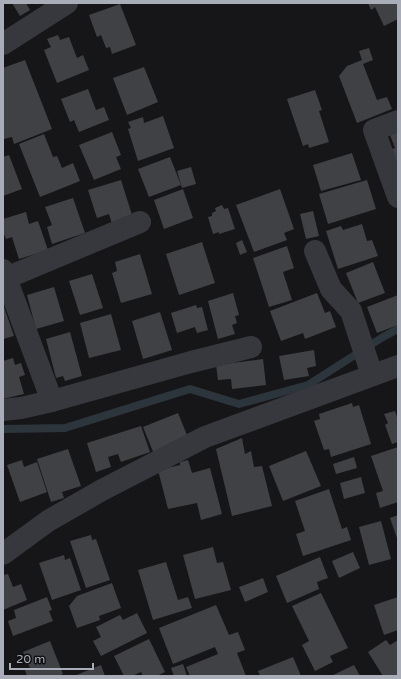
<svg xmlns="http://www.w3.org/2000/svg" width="401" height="679" font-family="'Varela Round',sans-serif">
  <rect width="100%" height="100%" fill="#161618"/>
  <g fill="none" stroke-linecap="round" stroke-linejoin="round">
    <path stroke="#2c353c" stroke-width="8" d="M3,429L65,428L190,389L239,404L308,385L383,337L398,329"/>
  </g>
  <g fill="#404145">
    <path d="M12,3H26L30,10L20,16Z"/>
    <path d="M368,3H398V19L384,26L375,7L371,10Z"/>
    <path d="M120,4L136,45L112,54L110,47L106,48L101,35L97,37L89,15Z"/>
    <path d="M58,35L60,40L69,37L77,58L83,55L89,70L57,83L44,50L51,47L47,39Z"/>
    <path d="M369,48L373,60L363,64L377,100L387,97L392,109L357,123L339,76L347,66L362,60L359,51Z"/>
    <path d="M25,60L52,129L14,144L12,137L4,139L3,137V68Z"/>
    <path d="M144,67L158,102L127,115L113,78Z"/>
    <path d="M88,89L96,110L104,107L109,120L79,132L74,120L70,122L61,99Z"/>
    <path d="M315,90L322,110L319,111L329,142L309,148L308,144L303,146L287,99Z"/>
    <path d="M163,116L174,148L138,161L128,129L131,128L128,122L143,117L144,123Z"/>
    <path d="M112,132L121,155L116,157L121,169L94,180L79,145Z"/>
    <path d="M398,132V166L392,149L395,148L390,135Z"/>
    <path d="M44,134L53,157L57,156L62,168L73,163L80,181L40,197L19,144Z"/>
    <path d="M352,153L361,180L321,191L313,165Z"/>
    <path d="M9,155L22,189L3,196V157Z"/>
    <path d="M170,157L181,185L149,197L138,169Z"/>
    <path d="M191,167L196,184L182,188L177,171Z"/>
    <path d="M121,180L133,218L112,224L109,214L97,218L88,190Z"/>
    <path d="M367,180L376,209L328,224L319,194Z"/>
    <path d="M183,189L193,218L164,229L154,200Z"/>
    <path d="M280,189L294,229L284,233L287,240L254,252L236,205Z"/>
    <path d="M73,198L85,233L52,244L47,227L52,225L45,207Z"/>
    <path d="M222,205L224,209L228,208L235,229L219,234V232L213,234L208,217L212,216V213L216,211L215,208Z"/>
    <path d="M313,211L319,236L306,239L300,214Z"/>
    <path d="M26,212L29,224L38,221L48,250L19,259L12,237L6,239L3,232V219Z"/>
    <path d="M362,224L367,241L372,240L378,256L338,269L326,231L341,226L343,230Z"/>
    <path d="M242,240L247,252L240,255L236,243Z"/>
    <path d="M202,242L215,283L179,295L166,254Z"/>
    <path d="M287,246L294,268L283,272L292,300L269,307L253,258Z"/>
    <path d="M140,254L152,294L121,303L112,273L117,271L115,262Z"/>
    <path d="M373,262L385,293L358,303L346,273Z"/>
    <path d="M92,274L103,308L80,315L69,281Z"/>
    <path d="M54,287L64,321L36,329L27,295Z"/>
    <path d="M233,293L239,315L235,316L237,323L232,325L235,334L218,339L208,301Z"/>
    <path d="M317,293L325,313L330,311L336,327L305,339L303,333L281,341L270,311Z"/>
    <path d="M398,295V325L377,333L367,307Z"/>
    <path d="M3,304L14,336L3,339Z"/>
    <path d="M196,305L197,308L202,307L208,330L197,333L195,327L177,333L171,313Z"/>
    <path d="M160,312L172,350L143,359L132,321Z"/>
    <path d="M111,314L121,350L89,358L80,323Z"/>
    <path d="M70,332L82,376L65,381L63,376L56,378L46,339Z"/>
    <path d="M314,350L316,366L307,368L309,376L284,380L279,356Z"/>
    <path d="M13,358L15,365L21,363L25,375L19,377L24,394L3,399V361Z"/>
    <path d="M263,359L266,385L232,389L231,379L218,380L216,365Z"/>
    <path d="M352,403L353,407L359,405L371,444L331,457L329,449L324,450L314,421L320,419L319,414Z"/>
    <path d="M395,411L398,420V442L392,444L385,425L388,423L384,414Z"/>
    <path d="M178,413L189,440L154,454L143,427Z"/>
    <path d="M141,426L150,452L121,462L118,454L108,457L111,467L96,472L87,443Z"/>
    <path d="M242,438L245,454L251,451L254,467L262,466L272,506L232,516L216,449Z"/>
    <path d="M398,447V502L380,508L376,493L383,491L371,456Z"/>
    <path d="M68,449L81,486L62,492L64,498L51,502L37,459Z"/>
    <path d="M306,451L321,486L283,501L269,466Z"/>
    <path d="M354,457L357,468L336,474L333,464Z"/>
    <path d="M22,460L24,467L37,462L47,492L20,502L7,465Z"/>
    <path d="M188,460L192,473L210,468L222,514L201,520L197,503L168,509L158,470L180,465V462Z"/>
    <path d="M361,477L365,493L344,499L340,483Z"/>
    <path d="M329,489L342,529L347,527L351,540L303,556L296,534L305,531L295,501Z"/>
    <path d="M398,515V541L390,518Z"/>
    <path d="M381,521L391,559L369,565L359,527Z"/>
    <path d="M91,535L92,540L96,539L110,580L86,588L70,541Z"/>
    <path d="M213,547L217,563L223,562L231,590L195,599L183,555Z"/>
    <path d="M353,552L360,568L339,578L332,561Z"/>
    <path d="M64,555L65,560L70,558L81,590L52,600L39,563Z"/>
    <path d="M320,557L328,578L317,582L319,589L287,603L276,576Z"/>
    <path d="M166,562L178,600L188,597L192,608L153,620L138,570Z"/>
    <path d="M8,574L13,587L21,584L27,600L3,610V575Z"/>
    <path d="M263,578L268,592L245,602L239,587Z"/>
    <path d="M112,583L121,608L99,616L100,620L77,628L69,606L77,596Z"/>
    <path d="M321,593L348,648L330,656L333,662L315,671L302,645L309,641L292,606Z"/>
    <path d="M47,597L52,610L49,611L53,621L13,636L8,621L16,618L14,610Z"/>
    <path d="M398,597V630L384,635L374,605Z"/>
    <path d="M216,605L229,635L238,632L245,650L237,653L246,676H190L186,667L218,654L215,647L173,664L159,628Z"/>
    <path d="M137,613L147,633L101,656L93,641L101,637L96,627L120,615L123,620Z"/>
    <path d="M149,639L165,672L157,676H143L141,672L132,676H124L114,656Z"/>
    <path d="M386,640L390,645L398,640V676H383L368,652Z"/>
    <path d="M50,641L63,674L58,676H27L25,670L30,668L23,652Z"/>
    <path d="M293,657L301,676H260L258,671Z"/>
    <path d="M183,664L187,676H174L171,668Z"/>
    <path d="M101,665L105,676H74Z"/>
    <path d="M354,665L360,676H331Z"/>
  </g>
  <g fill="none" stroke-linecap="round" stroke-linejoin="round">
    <g stroke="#37383d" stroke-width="22">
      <path d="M3,44L67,3"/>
      <path d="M398,121L374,130L398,197"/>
      <path d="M315,251L331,289L351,311L372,375"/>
      <path d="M3,270L52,401L191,362L251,347"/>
      <path d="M6,278L140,222"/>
      <path d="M3,410L21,408L52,401"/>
      <path d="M3,554L48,521L102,490L205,437L398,366"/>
    </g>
  </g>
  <rect width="401" height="679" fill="none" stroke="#a8adb8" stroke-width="8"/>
  <path d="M10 663v6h83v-6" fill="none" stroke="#a8adb8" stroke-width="2"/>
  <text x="16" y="663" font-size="12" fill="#a8adb8" stroke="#111113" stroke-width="3" paint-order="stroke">20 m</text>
</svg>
